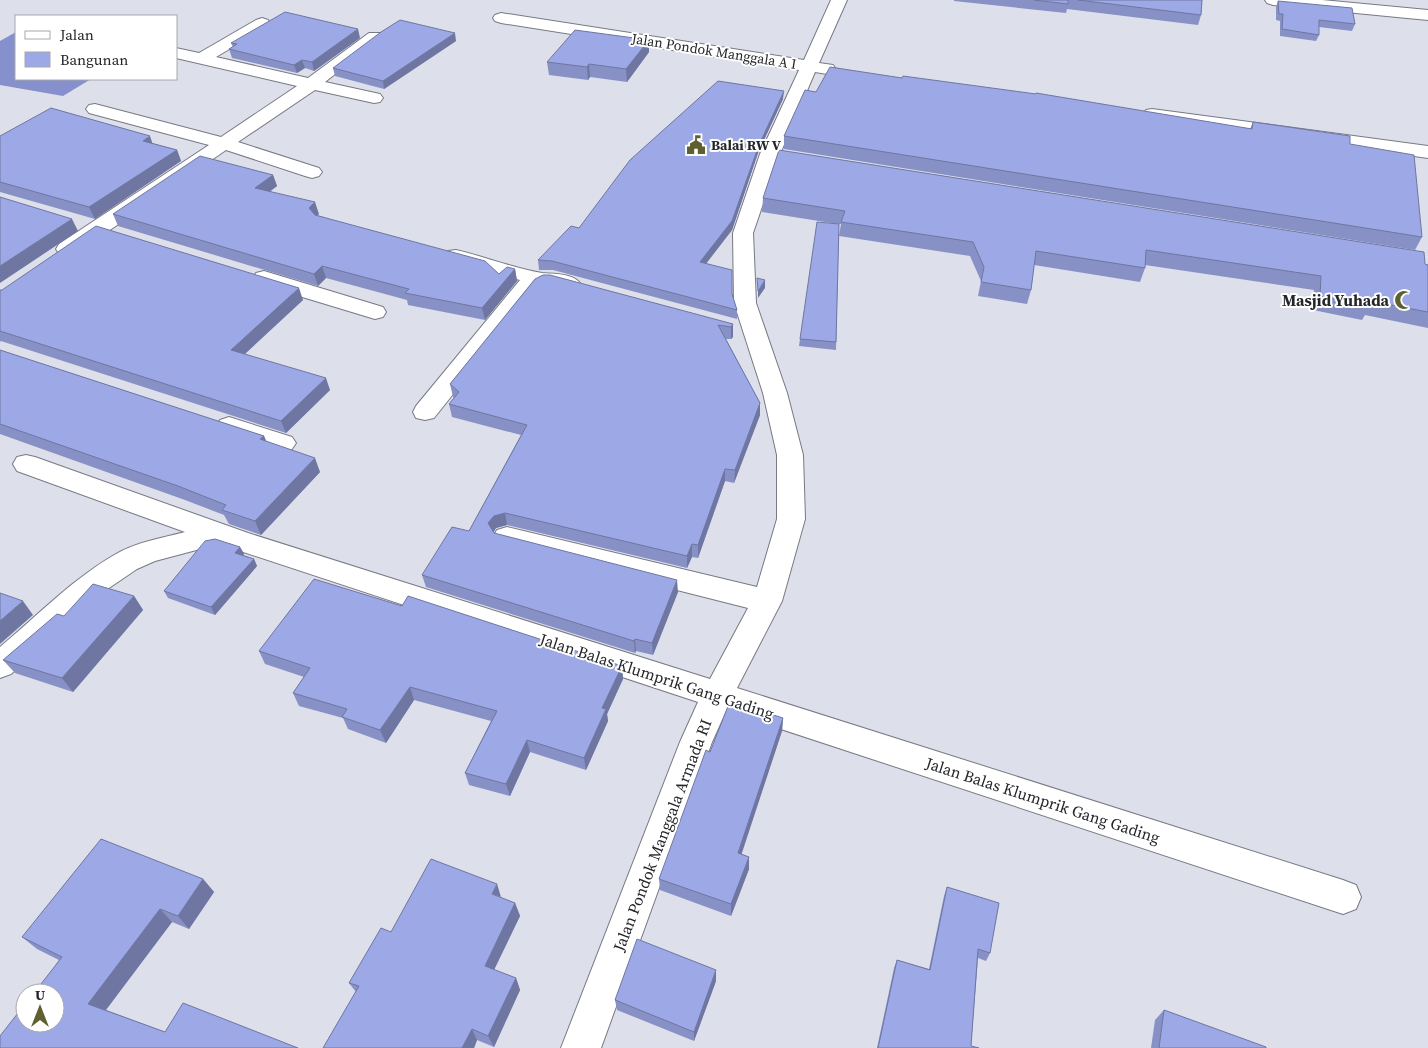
<svg xmlns="http://www.w3.org/2000/svg" width="1428" height="1048" font-family="'Source Serif 4',serif">
  <rect width="100%" height="100%" fill="#dddfea"/>
  <path fill="#8690cc" d="M16,32V79H91L63,96L0,85V41Z"/>
  <g fill="none" stroke-linecap="round" stroke-linejoin="round">
    <g stroke="#777983" stroke-width="2">
      <g id="street">
        <path d="M831,0H847L819,63L833,65L836,69L833,73L827,74L815,72L780,154L753,233L756,303L787,393L803,455L805,519L782,601L737,688L1343,880L1356,885L1361,897L1356,909L1343,914L726,711L712,742L601,1048H561L680,742L698,702L219,544L155,561L137,569L109,588L11,674L0,678V647C37,616 75,577 116,554C137,542 162,538 185,532L17,471L13,464L17,457L26,455L35,457L248,533L710,679L748,608L507,547L497,544L493,537L497,530L507,527L757,587L777,519V455L763,393L734,303L733,233L760,154L799,70L501,23L495,21L493,18L495,15L501,13L804,60Z"/>
        <path d="M1265,0H1322L1428,10V20L1273,5L1267,3Z"/>
        <path d="M262,18L268,20L270,23L268,26L216,57L308,78L369,33H381L383,36L325,82L380,94L383,98L380,102L374,103L315,90L238,142L319,168L322,172L319,176L312,178L305,176L226,150L75,254L67,255L59,254L56,249L59,244L209,145L89,113L86,109L89,105L95,104L221,137L297,86L176,58V48L199,53L256,20Z"/>
        <path d="M1152,109L1428,146V158L1146,118L1143,114L1146,110Z"/>
        <path d="M456,250C483,256 516,269 542,273C554,274 573,273 581,284L578,289C563,292 550,282 536,290L434,418L425,420L416,418L413,412L416,406L520,280L448,261L445,256L448,251Z"/>
        <path d="M264,271L383,307L386,312L383,317L375,319L256,283L253,278L256,273Z"/>
        <path d="M229,417L292,437L296,443L292,449L283,452L220,432L216,426L220,420Z"/>
      </g>
    </g>
    <use href="#street" fill="#fff" fill-rule="evenodd"/>
  </g>
  <g fill="#8791c6">
    <path d="M954,0H1202L1201,15L1198,25L1067,9L1066,13L954,1Z"/>
    <path d="M1278,1L1355,24L1352,31L1319,27V35L1316,41L1280,36V21L1276,20V7Z"/>
    <path d="M360,38L314,71L305,68L297,73L232,58L229,49L233,47L231,43Z"/>
    <path d="M649,40V52L627,82L590,77L588,80L549,75L547,62Z"/>
    <path d="M456,41L384,89L335,76L333,68Z"/>
    <path d="M902,78L1250,129L1253,122L1350,144L1422,237L1415,250L784,149V136L816,92Z"/>
    <path d="M783,99L758,153L732,230L706,264L732,294L737,310V319L553,270H539L538,260L579,228Z"/>
    <path d="M0,136L152,143L177,150L181,161L95,219L0,192Z"/>
    <path d="M273,175L277,186L270,191L319,214L317,215L499,274L515,269L517,281L485,320L408,305L407,300L326,278L318,286L118,226L113,214Z"/>
    <path d="M763,198L1428,265V328L1365,315L1362,320L1313,310L1314,290L1145,265V268L1140,282L1034,265L1031,290L1027,304L978,296L981,281L970,256L839,236L841,224H839L836,350L799,346L800,339L838,224L762,212Z"/>
    <path d="M535,279L733,324V337L731,339H726L760,403V415L734,483L725,481L698,558L692,557L687,568L507,525L496,528L493,533L678,592L653,655L636,651L635,653L426,587L422,575L469,531L521,435L452,417L449,404L454,398L453,397L450,384Z"/>
    <path d="M0,290L303,300L245,354L330,390L286,433L1,341L0,342Z"/>
    <path d="M0,350L264,436L266,441L320,472L261,535L229,524L224,515L185,500L0,434Z"/>
    <path d="M240,547L244,554L243,555L254,559L257,566L215,615L168,598L164,591Z"/>
    <path d="M134,596L143,610L73,692L15,673L3,660Z"/>
    <path d="M402,606L622,666L623,679L607,714L608,721L586,770L530,752L510,796L469,785L465,773L491,721L414,700L386,743L348,729L343,718L299,706L293,693L304,677L265,664L259,651Z"/>
    <path d="M783,718L782,731L741,854L749,857V869L731,916L660,890L659,879L710,752Z"/>
    <path d="M203,879L214,892L189,929L172,922L106,1010L165,1032L0,1048L59,960L37,949L22,937Z"/>
    <path d="M947,887L990,953L986,961L978,958L971,1046L979,1048H877L894,968L897,960L929,969L944,896Z"/>
    <path d="M501,898L515,903L520,916L494,970L516,978L520,990L494,1047L477,1040L474,1048H323L356,992L349,983L391,932Z"/>
    <path d="M716,970V981L694,1041L617,1010L615,1000Z"/>
    <path d="M1164,1010L1266,1048H1151L1155,1020Z"/>
  </g>
  <g fill="#6e76a1">
    <path d="M358,29L360,38L314,71L312,62Z"/>
    <path d="M455,33L456,41L384,89L383,81Z"/>
    <path d="M649,40V52L627,82L626,69Z"/>
    <path d="M302,60L305,68L297,73L294,65Z"/>
    <path d="M589,64L590,77L588,80L587,67Z"/>
    <path d="M784,91L783,99L758,153L732,230L700,271V262L759,145Z"/>
    <path d="M150,136L154,148L143,141Z"/>
    <path d="M177,150L181,161L95,219L89,207Z"/>
    <path d="M273,175L277,186L259,200L255,188Z"/>
    <path d="M315,202L319,214L312,220L309,208Z"/>
    <path d="M72,219L78,231L0,283V266Z"/>
    <path d="M322,266L326,278L318,286L314,274Z"/>
    <path d="M515,269L517,281L485,320L482,308Z"/>
    <path d="M765,280V288L758,298V291Z"/>
    <path d="M299,288L303,300L236,362L231,350Z"/>
    <path d="M733,324V337L731,339V327Z"/>
    <path d="M326,378L330,390L286,433L281,421Z"/>
    <path d="M760,403V415L734,483L735,470Z"/>
    <path d="M264,436L270,450L260,439Z"/>
    <path d="M315,458L320,472L261,535L255,521Z"/>
    <path d="M725,469V481L698,558V545Z"/>
    <path d="M505,513L507,525L496,528L491,536L488,523L494,516Z"/>
    <path d="M692,544V557L687,568V556Z"/>
    <path d="M240,547L244,554L238,560L235,553Z"/>
    <path d="M254,559L257,566L215,615L211,607Z"/>
    <path d="M677,580L678,592L653,655L652,643Z"/>
    <path d="M134,596L143,610L73,692L62,678Z"/>
    <path d="M23,601L33,615L0,644V621Z"/>
    <path d="M635,639L636,651L635,653L634,641Z"/>
    <path d="M622,666L623,679L607,714L608,721L586,770L584,758L602,708Z"/>
    <path d="M410,687L414,700L386,743L380,730Z"/>
    <path d="M783,718L782,731L738,865V853Z"/>
    <path d="M527,740L530,752L510,796L506,784Z"/>
    <path d="M749,857V869L731,916V904Z"/>
    <path d="M203,879L214,892L189,929L178,916Z"/>
    <path d="M497,884L501,897L492,894Z"/>
    <path d="M515,903L520,916L490,978L485,966Z"/>
    <path d="M160,909L172,922L102,1015L88,1004Z"/>
    <path d="M716,970V981L694,1041V1032Z"/>
    <path d="M516,978L520,990L494,1047L488,1036Z"/>
    <path d="M472,1029L477,1040L474,1048H462Z"/>
  </g>
  <g fill="#9da9e6" stroke="#6e76a1">
    <path d="M1034,0H1068V4Z"/>
    <path d="M1078,0H1202L1201,15Z"/>
    <path d="M1278,1L1352,8L1355,24L1319,20V35L1282,29L1283,14H1279Z"/>
    <path d="M285,12L358,29L312,62L302,60L294,65L229,49L237,44L231,43Z"/>
    <path d="M400,20L455,33L383,81L333,68L381,32Z"/>
    <path d="M575,30L649,40L626,69L589,64L587,67L547,62Z"/>
    <path d="M830,67L902,78L903,76L1036,94V93L1252,129L1253,122L1350,136V144L1414,155L1422,237L784,136L805,90L816,92Z"/>
    <path d="M718,81L784,91L759,145L732,221L700,262L732,270V294L737,310L552,261L538,260L571,226L579,228L630,160Z"/>
    <path d="M51,108L150,136L143,141L177,150L89,207L0,182V136Z"/>
    <path d="M779,150L1424,252L1425,264L1428,265V312L1370,301V306L1320,296L1321,276L1146,250L1145,268L1036,251L1031,290L981,282L984,267L973,242L841,222L845,211L763,198Z"/>
    <path d="M200,156L273,175L255,188L315,202L309,208L315,215L485,261L499,274L507,267L515,269L482,308L405,293L409,289L322,266L314,274L113,214Z"/>
    <path d="M0,197L72,219L0,266Z"/>
    <path d="M817,222L839,224L836,342L800,339Z"/>
    <path d="M96,226L299,288L231,350L326,378L281,421L0,331V290H2Z"/>
    <path d="M543,275H550L733,324L731,327L718,325L760,403L735,470L725,469L698,545L692,544L687,556L505,513L494,516L488,523L494,533L677,580L652,643L635,639L634,641L422,575L452,527L469,531L527,425L449,404L459,392L450,384L535,279Z"/>
    <path d="M757,278L765,280L758,291Z"/>
    <path d="M0,350L264,436L260,439L315,458L255,521L222,510L226,505L178,486L0,424Z"/>
    <path d="M215,539L240,547L235,553L254,559L211,607L164,591L205,541Z"/>
    <path d="M314,579L402,606L408,596L622,666L602,708L606,709L584,758L527,740L506,784L465,773L497,711L410,687L380,730L342,717L347,709L293,693L310,668L259,651Z"/>
    <path d="M93,584L134,596L62,678L3,660L57,614L64,616Z"/>
    <path d="M0,593L23,601L0,621Z"/>
    <path d="M730,701L783,718L738,853L749,857L731,904L659,879L706,750L710,752Z"/>
    <path d="M101,839L203,879L178,916L160,909L88,1004L165,1032L183,1003L298,1048H0V1036L25,1004V1023H55V993H34L62,957L22,937Z"/>
    <path d="M431,859L497,884L492,894L515,903L485,966L516,978L488,1036L472,1029L462,1048H323L359,986L349,983L381,928L391,932Z"/>
    <path d="M947,887L999,903L990,953L978,949L971,1046L979,1048H878L897,960L930,970Z"/>
    <path d="M637,939L716,970L694,1032L615,1000Z"/>
    <path d="M1164,1010L1266,1047V1048H1159Z"/>
  </g>
  <defs>
    <g id="civic-bare" transform="scale(1.5)"><path d="M-.6-6.5H3V-4.5H.6V-3L4-1V1h2V6H-6V1h2V-1L-.6-3ZM-1.2 2.5V6h2.4V2.5Z" fill="#5e602e" stroke="#fff" stroke-width="2.5" paint-order="stroke"/></g>
    <g id="mosque-bare" transform="scale(1.5)"><path d="M3.5-4.9A6 6 0 1 0 3.5 4.9A5 5 0 1 1 3.5-4.9Z" fill="#5e602e" stroke="#fff" stroke-width="2.5" paint-order="stroke"/></g>
  </defs>
  <g fill-rule="evenodd">
    <use href="#civic-bare" x="696" y="145"/>
    <use href="#mosque-bare" x="1404" y="300"/>
  </g>
  <g text-anchor="middle" dominant-baseline="central" stroke-width="4" stroke-linejoin="round" paint-order="stroke">
    <g font-size="14" fill="#25262a" stroke="#fff">
      <text transform="translate(714 51) rotate(9)">Jalan Pondok Manggala A I</text>
    </g>
    <g font-size="14" font-weight="bold" fill="#25262a" stroke="#fff" text-anchor="start">
      <text x="711" y="145">Balai RW V</text>
    </g>
    <g font-size="16" font-weight="bold" fill="#25262a" stroke="#fff" text-anchor="end">
      <text x="1389" y="300">Masjid Yuhada</text>
    </g>
    <g font-size="16" fill="#25262a" stroke="#fff">
      <text transform="translate(657 676) rotate(18)">Jalan Balas Klumprik Gang Gading</text>
      <text transform="translate(1043 800) rotate(18)">Jalan Balas Klumprik Gang Gading</text>
      <text transform="translate(662 835) rotate(-69)">Jalan Pondok Manggala Armada RI</text>
    </g>
  </g>
  <rect x="15" y="15" width="162" height="65" fill="#ffffff" stroke="#a8a8aa"/>
  <rect x="25" y="31" width="25" height="8" fill="#ffffff" stroke="#a8a8aa"/>
  <text x="60" y="40" font-size="15" fill="#25262a">Jalan</text>
  <rect x="25" y="52" width="25" height="15" fill="#9da9e6" stroke="#a8a8aa"/>
  <text x="60" y="65" font-size="15" fill="#25262a">Bangunan</text>
  <g transform="translate(40 1008)"><circle r="24" fill="#ffffff" stroke="#a8a8aa"/>
  <path d="M0-4L9 19L0 12L-9 19Z" fill="#5e602e"/>
  <text y="-8" font-size="14" font-weight="bold" text-anchor="middle" fill="#25262a">U</text>
  </g>
</svg>
